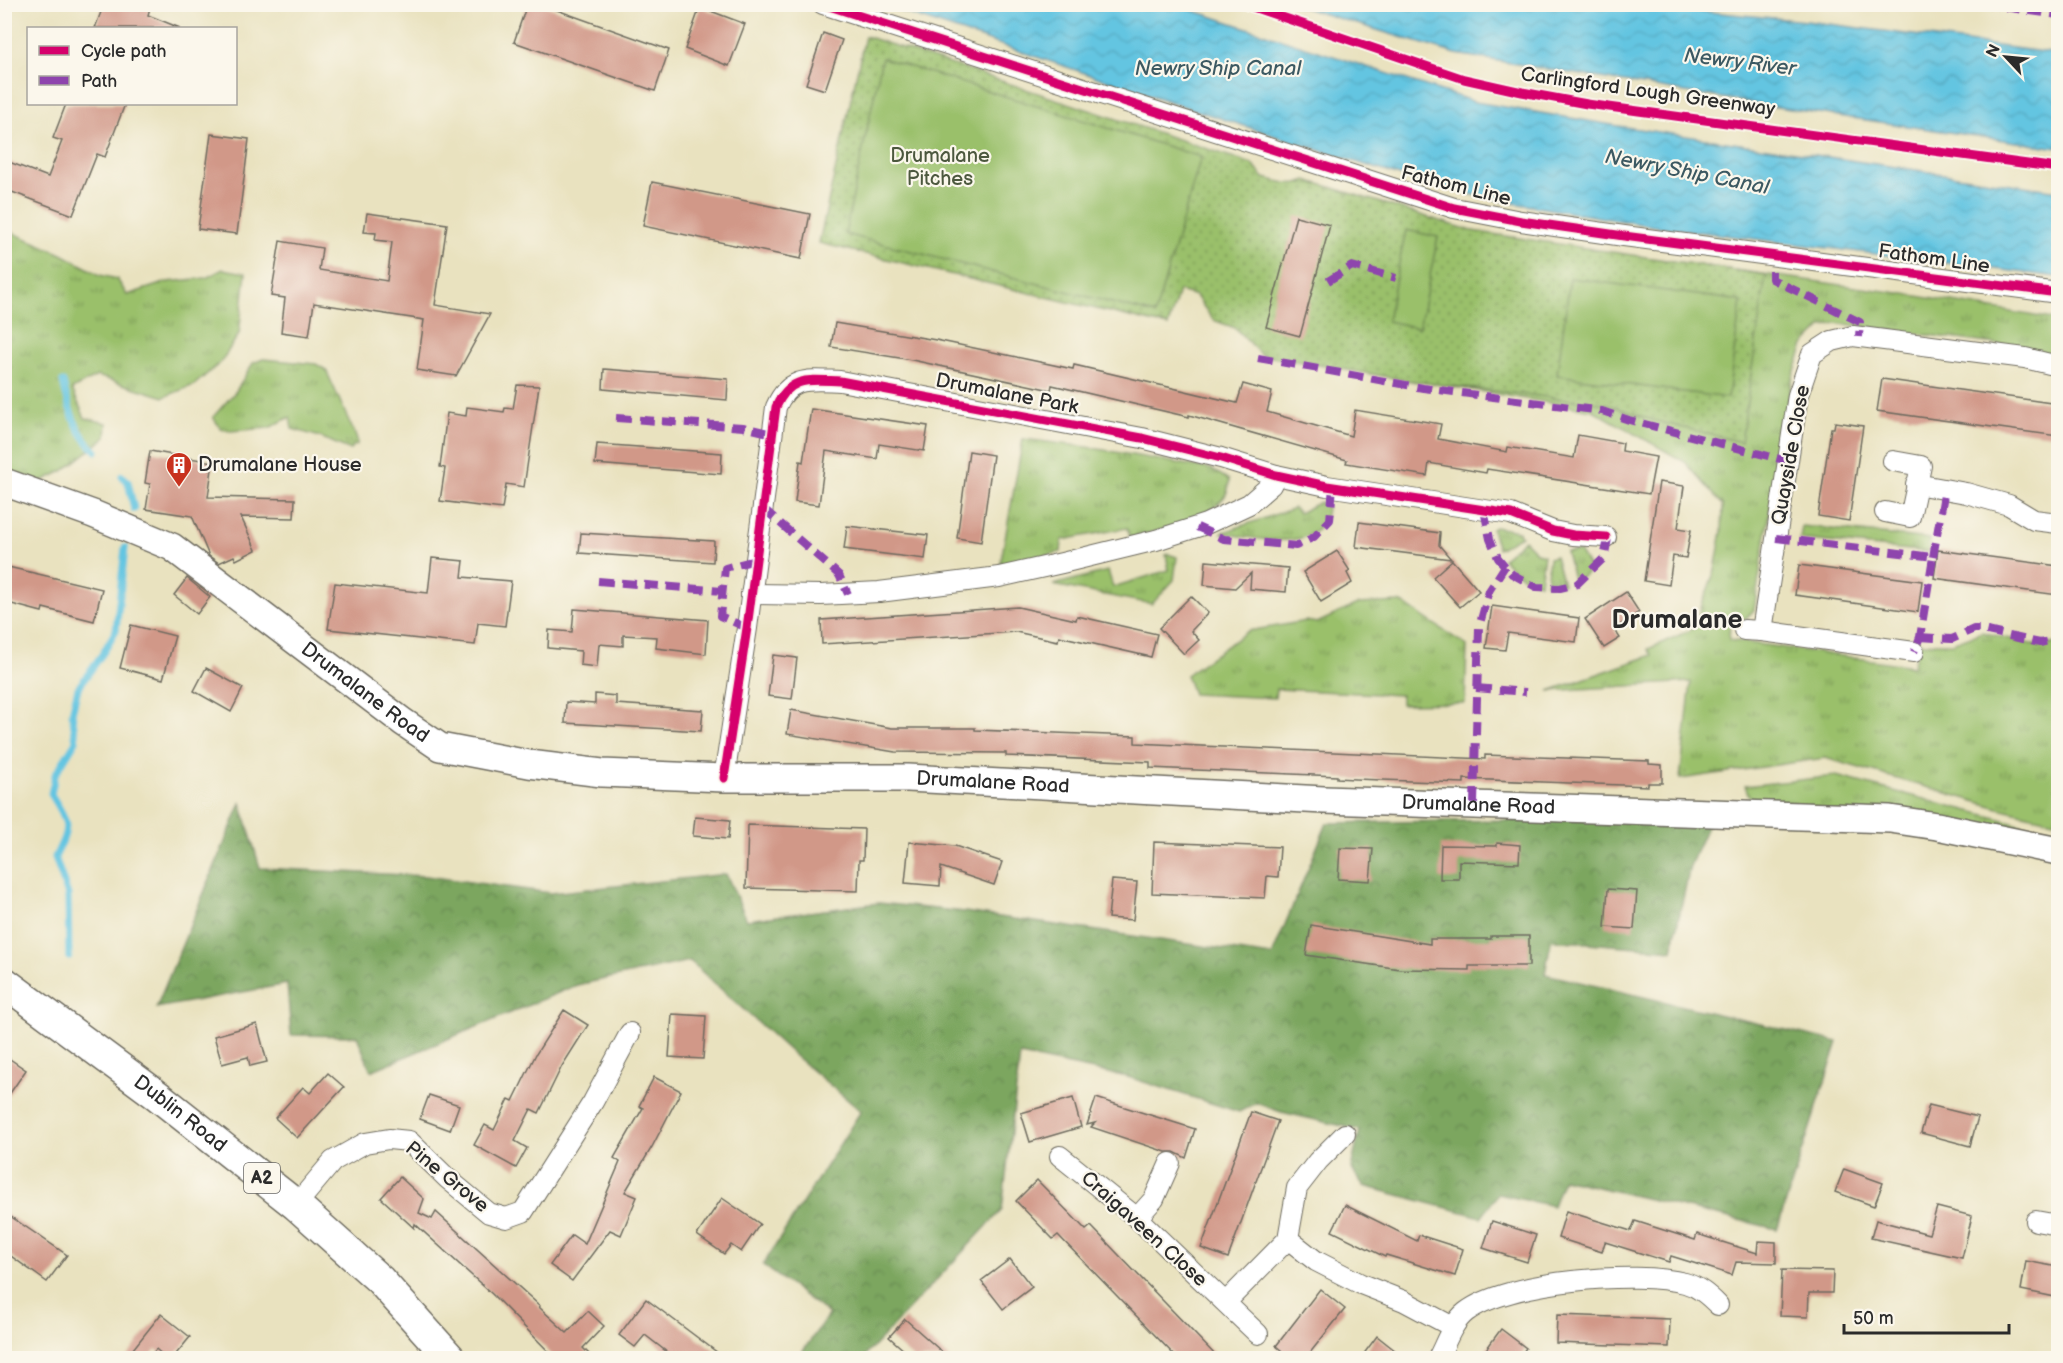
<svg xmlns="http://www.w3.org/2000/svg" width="2063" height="1363" font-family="'Balsamiq Sans',sans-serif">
  <defs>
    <pattern id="grass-tufts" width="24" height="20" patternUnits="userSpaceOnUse" patternTransform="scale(1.5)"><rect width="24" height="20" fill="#9ac06b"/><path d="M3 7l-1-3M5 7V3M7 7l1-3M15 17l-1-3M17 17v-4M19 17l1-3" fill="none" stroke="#7e9c58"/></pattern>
    <pattern id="forest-crowns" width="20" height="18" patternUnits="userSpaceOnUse" patternTransform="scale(1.5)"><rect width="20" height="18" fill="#7ba65f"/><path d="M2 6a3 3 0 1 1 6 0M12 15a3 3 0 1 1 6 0" fill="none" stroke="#65874f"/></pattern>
    <pattern id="park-dots" width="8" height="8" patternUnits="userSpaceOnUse" patternTransform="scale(1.5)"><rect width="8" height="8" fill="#9ac06b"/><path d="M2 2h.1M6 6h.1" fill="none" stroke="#7e9c58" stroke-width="1.8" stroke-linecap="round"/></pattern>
    <pattern id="water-waves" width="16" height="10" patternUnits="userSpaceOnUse" patternTransform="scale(1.5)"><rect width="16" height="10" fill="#63c5e1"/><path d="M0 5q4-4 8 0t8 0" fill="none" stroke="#56a9c1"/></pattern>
  </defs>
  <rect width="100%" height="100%" fill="#fbf7ec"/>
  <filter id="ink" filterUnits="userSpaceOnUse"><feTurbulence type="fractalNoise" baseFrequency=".0167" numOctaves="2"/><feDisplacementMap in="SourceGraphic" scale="12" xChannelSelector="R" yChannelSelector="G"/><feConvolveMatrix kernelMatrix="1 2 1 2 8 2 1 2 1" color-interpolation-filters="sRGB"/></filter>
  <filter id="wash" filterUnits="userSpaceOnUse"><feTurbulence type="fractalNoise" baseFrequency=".008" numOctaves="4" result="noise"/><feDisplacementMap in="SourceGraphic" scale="24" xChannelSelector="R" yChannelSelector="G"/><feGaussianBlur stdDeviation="1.35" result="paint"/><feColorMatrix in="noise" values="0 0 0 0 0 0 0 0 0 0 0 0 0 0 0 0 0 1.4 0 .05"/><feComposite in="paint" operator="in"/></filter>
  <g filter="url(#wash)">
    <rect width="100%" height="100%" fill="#e9e2bf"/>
    <g fill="url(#grass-tufts)" stroke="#62764b" stroke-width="1.5">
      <path d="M1306,180L1472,231L1514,239L1899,293L2058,320V356L2011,346L1836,323L1822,327L1804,345L1793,376L1784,420L1754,610L1746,618L1730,622L1729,640L1913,666L1919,643H1952L1982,632L2039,646L2058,643V822L2002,809L1825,758L1680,779L1691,682L1549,691L1652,655L1648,649L1693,629L1715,570L1722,531L1723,505L1685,462L1593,410L1261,355L1294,184Z"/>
      <path d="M4,229L62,254L100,275L117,279L127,295L167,282L206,278L223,269L246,273L239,334L221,362L194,385L164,397L97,376L72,389L85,418L107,423L106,437L63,471L38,483L5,471Z"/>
      <path d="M263,359L316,364L326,370L357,439V445L353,446L351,450L320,437L292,429L290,417L269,428L230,431L221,429L213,417L236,391L253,363Z"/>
      <path d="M1023,439L1087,447L1211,469L1229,480C1232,517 1156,531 1130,538L1127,528L1062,540L1061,552L1000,566Z"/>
      <path d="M1320,502L1327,507C1324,557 1253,537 1221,533L1294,508L1299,513Z"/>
      <path d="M1802,526L1930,539L1929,552L1800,539Z"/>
      <path d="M1495,527L1518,531L1521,536L1498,549L1492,529Z"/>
      <path d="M1524,540L1537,553L1544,555L1540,583C1524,580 1512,571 1503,558Z"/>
      <path d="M1579,551L1590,569C1588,575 1580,579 1573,579L1566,552Z"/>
      <path d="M1168,554L1177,557L1174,580L1152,604L1053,585L1108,571L1113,587L1169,570L1166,555Z"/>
      <path d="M1555,556L1563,584H1546L1549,558Z"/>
      <path d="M1401,602L1467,646L1465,703L1401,704V695L1276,689L1275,698L1193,694L1186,675L1248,631L1306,621L1317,623L1358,604Z"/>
      <path d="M1836,776L2058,834V839L1763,803L1749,796L1745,786Z"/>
    </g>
    <path fill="url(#forest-crowns)" stroke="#536845" stroke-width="1.5" d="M241,803L260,868L426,876L551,893L726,874L747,920L879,903L965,912L1272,956L1327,823L1711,817L1690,866L1672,950L1551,940L1545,974L1838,1042L1777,1229L1563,1179L1553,1206L1498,1194L1481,1217L1364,1186L1351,1168L1360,1130L1281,1112L1256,1103L1239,1112L1128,1077L1020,1055L1002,1210L863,1358H798L829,1314L763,1265L861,1111L795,1056L690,961L577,985L371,1071L357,1036L291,1035L287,984L156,1008Z"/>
    <path fill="url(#park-dots)" stroke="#62764b" stroke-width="1.5" d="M865,36L1223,154L1252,164L1264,178L1286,183L1324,185L1472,231L1766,275L1741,442L1652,420L1607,404L1417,382L1261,355L1235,328L1213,320L1196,296L1179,291L1168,326L819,243Z"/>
    <g fill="#9ac06b" stroke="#62764b" stroke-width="1.5">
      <path d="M882,58L1201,157L1155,314L845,234Z"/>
      <path d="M1406,230L1438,237L1419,328L1387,321Z"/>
      <path d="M1570,278L1741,301L1728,398L1557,375Z"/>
    </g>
    <g fill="url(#water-waves)" stroke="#477886" stroke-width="1.5">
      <path d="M882,5H1176L1475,102L1618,126L2058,191V277L1653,226L1507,202L1428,185L1198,111Z"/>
      <path d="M1295,5H1659L1689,10L1806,21L2058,54V148L1777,107L1456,54Z"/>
    </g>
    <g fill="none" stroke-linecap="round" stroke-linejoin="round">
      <g stroke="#63c5e1" stroke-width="7">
        <path d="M63,382C69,409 75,432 96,451"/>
        <path d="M122,476L128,482L134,509"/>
        <path d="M69,957L68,895L55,857C71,825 69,824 51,794L55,775L76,741L72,713L78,688L103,653L116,630L125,548"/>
      </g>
    </g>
    <g id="blocks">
      <g fill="#d19888">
        <path d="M104,4H151L148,15L180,28H95Z"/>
        <path d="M527,4H540L669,50L655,91L514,42Z"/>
        <path d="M700,7L745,24L729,66L685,49Z"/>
        <path d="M823,33L842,40L825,90L806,84Z"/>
        <path d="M66,104H125L105,157L97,154L73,215L4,189V160L48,177L62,141L53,138Z"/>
        <path d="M211,134L249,139L237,234L198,229Z"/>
        <path d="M652,182L810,214L801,259L643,226Z"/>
        <path d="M367,213L447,224L435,305L490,314L456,376L417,370L424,320L314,303L309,336L281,332L285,298L271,296L280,241L322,248L319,270L387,281L392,242L375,240L376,233L364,232Z"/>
        <path d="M1296,216L1330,225L1300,336L1266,327Z"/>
        <path d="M835,323L936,340L1073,369L1074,365L1237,403L1243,384L1272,392L1267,412L1351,436L1355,410L1441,424L1438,439L1507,452L1508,447L1574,458L1578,435L1623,443L1622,451L1656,457L1649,494L1487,469L1486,473L1429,463L1427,476L1346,463L1347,460L1189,415V417L1052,385L1051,390L912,360L831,347Z"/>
        <path d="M604,369L728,379L727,400L603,389Z"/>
        <path d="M1882,379L2058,404V436L1877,411Z"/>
        <path d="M517,385L539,386L524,487L506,484L502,509L440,501L445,468L440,467L447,413L466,416L467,407L504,412L505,408L513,409Z"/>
        <path d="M811,409L928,426L924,451L879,444L877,459L826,451L819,505L795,502L800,461L803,462Z"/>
        <path d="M1835,422L1863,426L1849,521L1818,516L1831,428H1834Z"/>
        <path d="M597,444L722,453L721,474L595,464Z"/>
        <path d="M150,451L213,462L208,497L295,499L294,518L241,517L256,550L236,560L234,556L219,563L209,556L192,516L146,509L150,484L145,483Z"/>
        <path d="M969,451L993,455L981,542L957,538Z"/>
        <path d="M1659,482L1684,486L1678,528L1691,530L1686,558L1673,556L1669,585L1644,581Z"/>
        <path d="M1359,522L1440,533L1439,545L1451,559L1356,547Z"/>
        <path d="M847,526L928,535L925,559L844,549Z"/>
        <path d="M581,533L714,541L713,562L579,553Z"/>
        <path d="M1938,550L2058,566V595L1934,578Z"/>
        <path d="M1337,551L1350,571L1347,573L1352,583L1321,602L1303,572Z"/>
        <path d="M432,558L464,561L462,577L511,581L505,626L478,623L475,645L328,629L335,583L428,593Z"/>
        <path d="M1452,560L1479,591L1460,607L1433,577Z"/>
        <path d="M1206,561L1288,568L1286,592L1250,589L1251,573L1235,588L1204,585Z"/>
        <path d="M1799,565L1922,581L1918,612L1795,595Z"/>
        <path d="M4,566L102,589L94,621L43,608L42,612L4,602Z"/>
        <path d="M187,578L210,597L197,614L174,595Z"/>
        <path d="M1626,592L1639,612L1614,629L1620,638L1604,648L1585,619Z"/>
        <path d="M1191,596L1208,613L1191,631L1199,640L1184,654L1159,628Z"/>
        <path d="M1492,606L1579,618L1576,642L1508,633L1505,650L1486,648Z"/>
        <path d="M1018,607L1076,620L1077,616L1157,634L1151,657L1059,636L1058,641L1016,632L822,644L821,620Z"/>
        <path d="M574,609L708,620L706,654L656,648L657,637L623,635V646L599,644L597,667L580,665L581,651L548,648L549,630L572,632Z"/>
        <path d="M131,625L175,636L163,679L120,668Z"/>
        <path d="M773,655L797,658L792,699L768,696Z"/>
        <path d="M206,668L243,688L231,712L194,691Z"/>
        <path d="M595,694L616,696V704L703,710L701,731L565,723L566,702L595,704Z"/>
        <path d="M791,710L892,728H975V730L1135,736V743L1485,759V755L1649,761V764L1662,765V783H1648V786L1464,779V783L1355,779L1337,778V776L1150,768V762L1006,756V753L895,752L787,734Z"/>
        <path d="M695,817L730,820L728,839L693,836Z"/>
        <path d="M748,825L864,829L863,860H859L858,891L746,888Z"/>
        <path d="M909,842L955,846L1002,862L994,885L941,867L940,886L905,883Z"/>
        <path d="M1154,842L1280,847L1278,877L1267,876L1265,898L1152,893Z"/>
        <path d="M1497,843L1520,845L1519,863L1459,861V879H1440L1441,845L1497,846Z"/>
        <path d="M1340,848L1373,849L1370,881L1338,879Z"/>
        <path d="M1112,880L1137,882L1133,920L1108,918Z"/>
        <path d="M1608,889L1637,891L1634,929L1605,927Z"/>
        <path d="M1311,925L1430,944V939H1491V936H1529V966H1469V970L1400,969L1306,955Z"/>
        <path d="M564,1010L588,1025L562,1066L539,1113L531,1109L515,1141L527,1148L516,1168L474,1145L485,1125L494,1130L509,1099L513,1101L536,1054Z"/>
        <path d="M672,1014L706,1016L703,1059L669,1057Z"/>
        <path d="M257,1024L267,1062L250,1066L248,1057L222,1064L214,1036Z"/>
        <path d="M4,1055L26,1070L4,1102Z"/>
        <path d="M328,1073L344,1087L297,1138L275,1118L303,1087L310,1093Z"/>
        <path d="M654,1077L681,1091L652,1147L625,1192L637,1197L621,1235L610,1230L572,1281L550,1265L572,1235L585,1244L620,1162L614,1158L643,1108L639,1106Z"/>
        <path d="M429,1095L459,1105L450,1130L420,1119Z"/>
        <path d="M1073,1098L1081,1127L1030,1142L1021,1113Z"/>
        <path d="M1096,1098L1195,1129L1186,1158L1174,1152H1166L1091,1127L1095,1123L1087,1125Z"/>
        <path d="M1929,1105L1978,1117L1970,1146L1921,1133Z"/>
        <path d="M1251,1112L1278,1121L1228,1258L1201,1248Z"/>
        <path d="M1844,1169L1883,1183L1874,1206L1835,1192Z"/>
        <path d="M400,1177L424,1199L419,1213L432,1219L436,1212L540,1306L539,1307L567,1333L588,1311L604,1326L583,1348L594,1359H556L492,1294L415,1224L414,1228L381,1198Z"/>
        <path d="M1037,1180L1086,1230L1091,1226L1219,1359H1178L1058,1235L1053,1239L1016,1201Z"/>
        <path d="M722,1198L760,1224L741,1252L731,1245L724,1254L697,1235Z"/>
        <path d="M1345,1205L1417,1241L1419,1235L1463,1249L1455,1276L1386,1255L1385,1257L1332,1231Z"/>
        <path d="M1937,1207L1972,1216L1962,1258L1871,1238L1876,1220L1929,1234Z"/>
        <path d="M1566,1211L1631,1231L1635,1221L1695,1240L1697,1234L1757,1253L1758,1241L1776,1242V1263L1736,1262L1732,1275L1671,1256L1669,1262L1605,1242L1602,1252L1558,1238Z"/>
        <path d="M4,1212L67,1255L47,1282L4,1251Z"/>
        <path d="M1492,1221L1536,1235L1527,1262L1483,1248Z"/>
        <path d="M1010,1259L1032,1287L1003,1309L981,1281Z"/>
        <path d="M2026,1261L2058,1267L2055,1297L2021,1290Z"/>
        <path d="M1782,1270L1833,1271L1832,1293H1809L1808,1317L1780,1316Z"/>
        <path d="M1320,1289L1345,1309L1305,1359H1292L1276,1346Z"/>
        <path d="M646,1299L726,1359H676L645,1335L635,1347L619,1335Z"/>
        <path d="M161,1314L190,1337L172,1359H167L156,1349L148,1359H125Z"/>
        <path d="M1557,1315L1670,1319L1669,1347L1556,1343Z"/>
        <path d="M905,1319L950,1359H914L889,1337Z"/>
        <path d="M1501,1329L1526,1348L1518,1359H1479Z"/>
        <path d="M1377,1336L1406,1359H1360Z"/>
      </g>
    </g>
  </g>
  <g filter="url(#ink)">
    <use href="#blocks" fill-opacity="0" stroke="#6e6b5f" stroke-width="1.5"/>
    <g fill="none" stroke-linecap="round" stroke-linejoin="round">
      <g stroke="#6e6b5f" stroke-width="22">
        <g id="street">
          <path d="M823,4L1454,208L1521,221L1624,236L2058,293"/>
          <path d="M1916,484L1966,493L2009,505L2034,520L2058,523"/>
          <path d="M1885,512L1910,517L1921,466L1893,461"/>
          <path d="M751,594L821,595L879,592L999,577L1062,563L1156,540L1206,524L1249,504L1271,485L1276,475"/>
          <path d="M1744,630L1762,631L1914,652"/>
          <path d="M1762,631L1798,395L1812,354L1832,341L1853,336L2025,358L2058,366"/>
          <path d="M724,778L747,628L776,407C790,375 810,380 840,381L1142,438L1221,458L1276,475L1327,486L1511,514L1553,531L1573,535L1606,537"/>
          <path d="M1060,1156L1137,1218L1258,1334"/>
          <path d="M296,1205L333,1161L365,1143L389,1139L409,1141L448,1179L489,1213L506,1218L523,1212L593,1102L630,1033"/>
          <path d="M1137,1218L1154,1199L1170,1163"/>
          <path d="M2036,1221L2058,1225"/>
          <path d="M1288,1239L1316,1261L1361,1284L1404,1301L1453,1327"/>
          <path d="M1226,1302L1288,1239L1297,1188L1318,1161L1345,1134"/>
          <path d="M1438,1358C1446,1343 1452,1323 1466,1312C1506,1281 1637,1270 1685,1283C1699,1287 1708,1295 1718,1305"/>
        </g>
      </g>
      <g stroke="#6e6b5f" stroke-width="30">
        <g id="secondary">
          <path id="s1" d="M4,482L93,514L172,547L403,722L440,747L529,764L602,773L724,778H908L1324,800L1890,819L1937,826L2058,851"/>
        </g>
      </g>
      <g stroke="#6e6b5f" stroke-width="33">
        <g id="primary">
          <path id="s2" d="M4,982L158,1096L296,1205L380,1280L450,1358"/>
        </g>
      </g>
      <use href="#street" stroke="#fff" stroke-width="20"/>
      <use href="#secondary" stroke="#fff" stroke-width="27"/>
      <use href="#primary" stroke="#fff" stroke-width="30"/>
      <g stroke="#8e44ad" stroke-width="8" stroke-dasharray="15 8" stroke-linecap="butt">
        <path d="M1983,4L2058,15"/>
        <path d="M1772,271V279L1860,322L1859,337"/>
        <path d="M1328,281L1352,266L1396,278"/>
        <path d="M1258,358L1423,388L1602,411L1629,420L1788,461"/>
        <path d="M616,418L743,427L773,434"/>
        <path d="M763,508L839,575L848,594"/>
        <path d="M1484,510L1490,539L1498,558L1512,574L1536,587L1560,588L1577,584L1604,558L1608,539L1606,537"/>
        <path d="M1197,527L1224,539L1296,546L1314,537L1330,520L1333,487"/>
        <path d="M1776,538L1933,557L1920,637L1914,652"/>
        <path d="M1933,557L1945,489"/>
        <path d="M598,581L723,591"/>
        <path d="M747,628L720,616L725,568L756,560"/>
        <path d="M1920,637L1952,639L1974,629H1979L2040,643L2058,639"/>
        <path d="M1476,688L1526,692"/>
        <path d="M1474,804L1479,627L1489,591L1505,566"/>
      </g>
      <g stroke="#fbf7ec" stroke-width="13">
        <g id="cycleway">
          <path d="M823,4L1454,208L1521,221L1624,236L2058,293"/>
          <path d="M1244,4L1464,79L1522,92L1587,104L2058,168"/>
          <path d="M724,778L747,628L776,407C790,375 810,380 840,381L1142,438L1221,458L1276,475L1327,486L1511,514L1553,531L1573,535L1606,537"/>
        </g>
      </g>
      <use href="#cycleway" stroke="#d6006c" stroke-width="9"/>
    </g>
  </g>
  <defs>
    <g id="building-pin" transform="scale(1.35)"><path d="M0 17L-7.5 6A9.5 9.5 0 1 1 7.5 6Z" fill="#c8321e" stroke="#fbf7ec"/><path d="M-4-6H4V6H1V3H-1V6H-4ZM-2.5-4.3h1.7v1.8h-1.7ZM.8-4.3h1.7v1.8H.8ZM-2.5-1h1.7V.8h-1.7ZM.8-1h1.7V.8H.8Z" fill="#fff"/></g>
  </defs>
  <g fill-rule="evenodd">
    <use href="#building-pin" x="179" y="465"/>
  </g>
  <g text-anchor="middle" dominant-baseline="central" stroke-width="4.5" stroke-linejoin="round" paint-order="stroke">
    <rect fill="#fbf7ec" stroke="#696865" stroke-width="1.5" x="244" y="1163" width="36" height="30" rx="4.5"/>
    <g font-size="18" font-weight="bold" fill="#2b2b2b">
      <text x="262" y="1178">A2</text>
    </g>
    <g font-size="20" fill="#2b2b2b" stroke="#fbf7ec">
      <text transform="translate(1648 92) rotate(8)">Carlingford Lough Greenway</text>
      <text transform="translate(1456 186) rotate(14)">Fathom Line</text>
      <text transform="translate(1934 259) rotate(8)">Fathom Line</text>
      <text transform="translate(1007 394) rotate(11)">Drumalane Park</text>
      <text transform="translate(1791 455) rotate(-80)">Quayside Close</text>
      <text stroke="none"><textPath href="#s1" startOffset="422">Drumalane Road</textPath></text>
      <text stroke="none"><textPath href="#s1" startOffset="1070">Drumalane Road</textPath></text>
      <text stroke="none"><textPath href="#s1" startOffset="1556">Drumalane Road</textPath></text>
      <text stroke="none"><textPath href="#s2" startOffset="220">Dublin Road</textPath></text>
      <text transform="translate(447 1177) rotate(39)">Pine Grove</text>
      <text transform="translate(1144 1229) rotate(42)">Craigaveen Close</text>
    </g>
    <g font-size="20" fill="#4c583e" stroke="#fbf7ec">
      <text x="940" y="156">Drumalane<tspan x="940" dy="23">Pitches</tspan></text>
    </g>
    <g font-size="20" fill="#2b2b2b" stroke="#fbf7ec" text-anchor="start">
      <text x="198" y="465">Drumalane House</text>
    </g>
    <g font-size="21" font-style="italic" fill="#3c5962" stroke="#fbf7ec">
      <text transform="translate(1740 62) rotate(7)">Newry River</text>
      <text x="1218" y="68">Newry Ship Canal</text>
      <text transform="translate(1687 172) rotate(11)">Newry Ship Canal</text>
    </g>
    <g font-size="26" font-weight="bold" fill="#2b2b2b" stroke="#fbf7ec">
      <text x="1677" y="620">Drumalane</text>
    </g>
  </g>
  <rect width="2063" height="1363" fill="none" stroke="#fbf7ec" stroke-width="24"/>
  <rect x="27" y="27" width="210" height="78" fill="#fbf7ec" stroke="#a8a59f" stroke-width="1.5"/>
  <rect x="39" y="46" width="30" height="9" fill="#d6006c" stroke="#a8a59f" stroke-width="1.5"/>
  <text x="81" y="57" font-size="18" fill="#2b2b2b">Cycle path</text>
  <rect x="39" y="76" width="30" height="9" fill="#8e44ad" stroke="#a8a59f" stroke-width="1.5"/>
  <text x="81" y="87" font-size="18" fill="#2b2b2b">Path</text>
  <g transform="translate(2006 57) rotate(296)" stroke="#fbf7ec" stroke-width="4.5" paint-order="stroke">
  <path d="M0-4.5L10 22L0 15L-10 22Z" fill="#2b2b2b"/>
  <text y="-9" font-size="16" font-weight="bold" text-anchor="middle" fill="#2b2b2b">N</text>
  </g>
  <path d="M1844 1324v9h165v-9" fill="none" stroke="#2b2b2b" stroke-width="3"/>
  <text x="1853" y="1324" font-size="18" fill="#2b2b2b" stroke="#fbf7ec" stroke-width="4.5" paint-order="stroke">50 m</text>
</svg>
